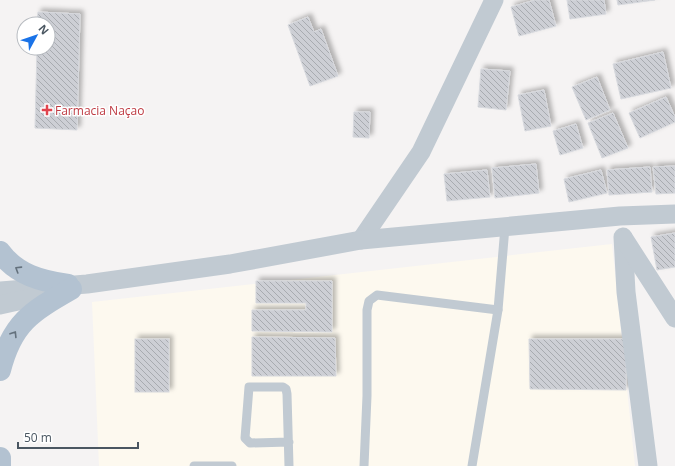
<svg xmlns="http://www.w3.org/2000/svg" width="675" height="466" font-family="'Open Sans',sans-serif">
  <defs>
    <pattern id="building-back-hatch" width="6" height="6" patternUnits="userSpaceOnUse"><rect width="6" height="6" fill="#cdcfd5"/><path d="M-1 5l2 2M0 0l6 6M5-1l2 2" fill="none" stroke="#a8abb0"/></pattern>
    <filter id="shadow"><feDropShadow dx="3.5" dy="-3.5" stdDeviation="2" flood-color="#0004"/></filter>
  </defs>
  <rect width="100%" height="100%" fill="#f5f3f3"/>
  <path fill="#fdf9ef" d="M612,244L635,466H99L92,302Z"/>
  <g fill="url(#building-back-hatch)" stroke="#d7d9de" filter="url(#shadow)">
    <path d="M535,0H549L556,26L519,36L511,7Z"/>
    <path d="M567,0H604L606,14L570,19Z"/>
    <path d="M617,0H655L618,5Z"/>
    <path d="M38,12L80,14L77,130L35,128L37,48H48V24H37Z"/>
    <path d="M308,17L314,32L321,29L338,76L310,86L288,25Z"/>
    <path d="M663,52L671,88L621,99L613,64Z"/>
    <path d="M481,69L510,71L506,110L478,107Z"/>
    <path d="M597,77L610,110L586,120L572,87Z"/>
    <path d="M544,90L551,126L525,131L518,95Z"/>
    <path d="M666,97L675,117V122L640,138L629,113Z"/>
    <path d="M354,112H370L369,138L353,137Z"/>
    <path d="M613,113L628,148L602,158L588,123Z"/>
    <path d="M576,124L583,148L560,155L553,131Z"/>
    <path d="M536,164L539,193L495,198L492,168Z"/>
    <path d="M675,166V193L656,194L653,167Z"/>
    <path d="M650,167L652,192L609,195L607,170Z"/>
    <path d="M487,170L490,197L447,201L444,174Z"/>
    <path d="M601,170L607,193L569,202L564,179Z"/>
    <path d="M675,233V267L657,270L651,237Z"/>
    <path d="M256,281H332V332L252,331V310H306V303H256Z"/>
    <path d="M252,337L335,338L336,376H252Z"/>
    <rect x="135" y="339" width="34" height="53"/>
    <path d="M529,339H626V390L530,389Z"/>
  </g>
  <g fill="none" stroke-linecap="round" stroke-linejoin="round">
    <g stroke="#c1cad2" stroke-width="9">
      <path d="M289,442L250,443L245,438L249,387H283L286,389L287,394L289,466"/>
      <path d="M194,466H232"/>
      <path d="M364,466L367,396V310L369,301L377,295L498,310"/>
      <path d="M472,466L498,310L505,227"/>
    </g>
    <g stroke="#c1cad2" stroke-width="19">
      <path d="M623,237L626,292L648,466"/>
      <path d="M624,239L675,318"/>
      <path d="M361,240L421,152L494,0"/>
      <path d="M0,291L87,284L230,264L361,240L620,216L675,214"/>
      <path d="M0,305L36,297"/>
    </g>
    <g stroke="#b3c2d1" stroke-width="22">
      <path d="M0,252C17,275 41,281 68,285"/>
      <path d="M0,370C12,323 31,312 71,289"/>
      <path d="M0,458V466"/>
    </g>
  </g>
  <defs><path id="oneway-chevron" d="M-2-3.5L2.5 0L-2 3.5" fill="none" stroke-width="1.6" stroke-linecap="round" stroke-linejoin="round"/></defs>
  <g stroke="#64717d">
    <use href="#oneway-chevron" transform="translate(18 269) rotate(-148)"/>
    <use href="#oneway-chevron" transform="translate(14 334) rotate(-58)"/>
  </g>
  <path fill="#e0444e" stroke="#fff" stroke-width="1.5" d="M45 104h4v4h4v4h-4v4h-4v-4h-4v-4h4z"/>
  <g text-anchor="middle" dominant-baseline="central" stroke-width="3" stroke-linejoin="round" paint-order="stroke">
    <g font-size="12" fill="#be3a42" stroke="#fff" text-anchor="start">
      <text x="55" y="110">Farmacia Naçao</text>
    </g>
  </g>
  <g transform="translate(36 36) rotate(50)"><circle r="19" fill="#ffffff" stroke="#b7bbc0"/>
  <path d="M0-3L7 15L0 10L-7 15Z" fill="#1a73e8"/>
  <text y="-6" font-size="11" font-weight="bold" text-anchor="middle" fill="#4a5661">N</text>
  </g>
  <path d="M18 442v6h120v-6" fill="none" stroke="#4a5661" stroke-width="2"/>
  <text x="24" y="442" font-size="12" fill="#4a5661" stroke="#ffffff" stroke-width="3" paint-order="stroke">50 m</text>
</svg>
